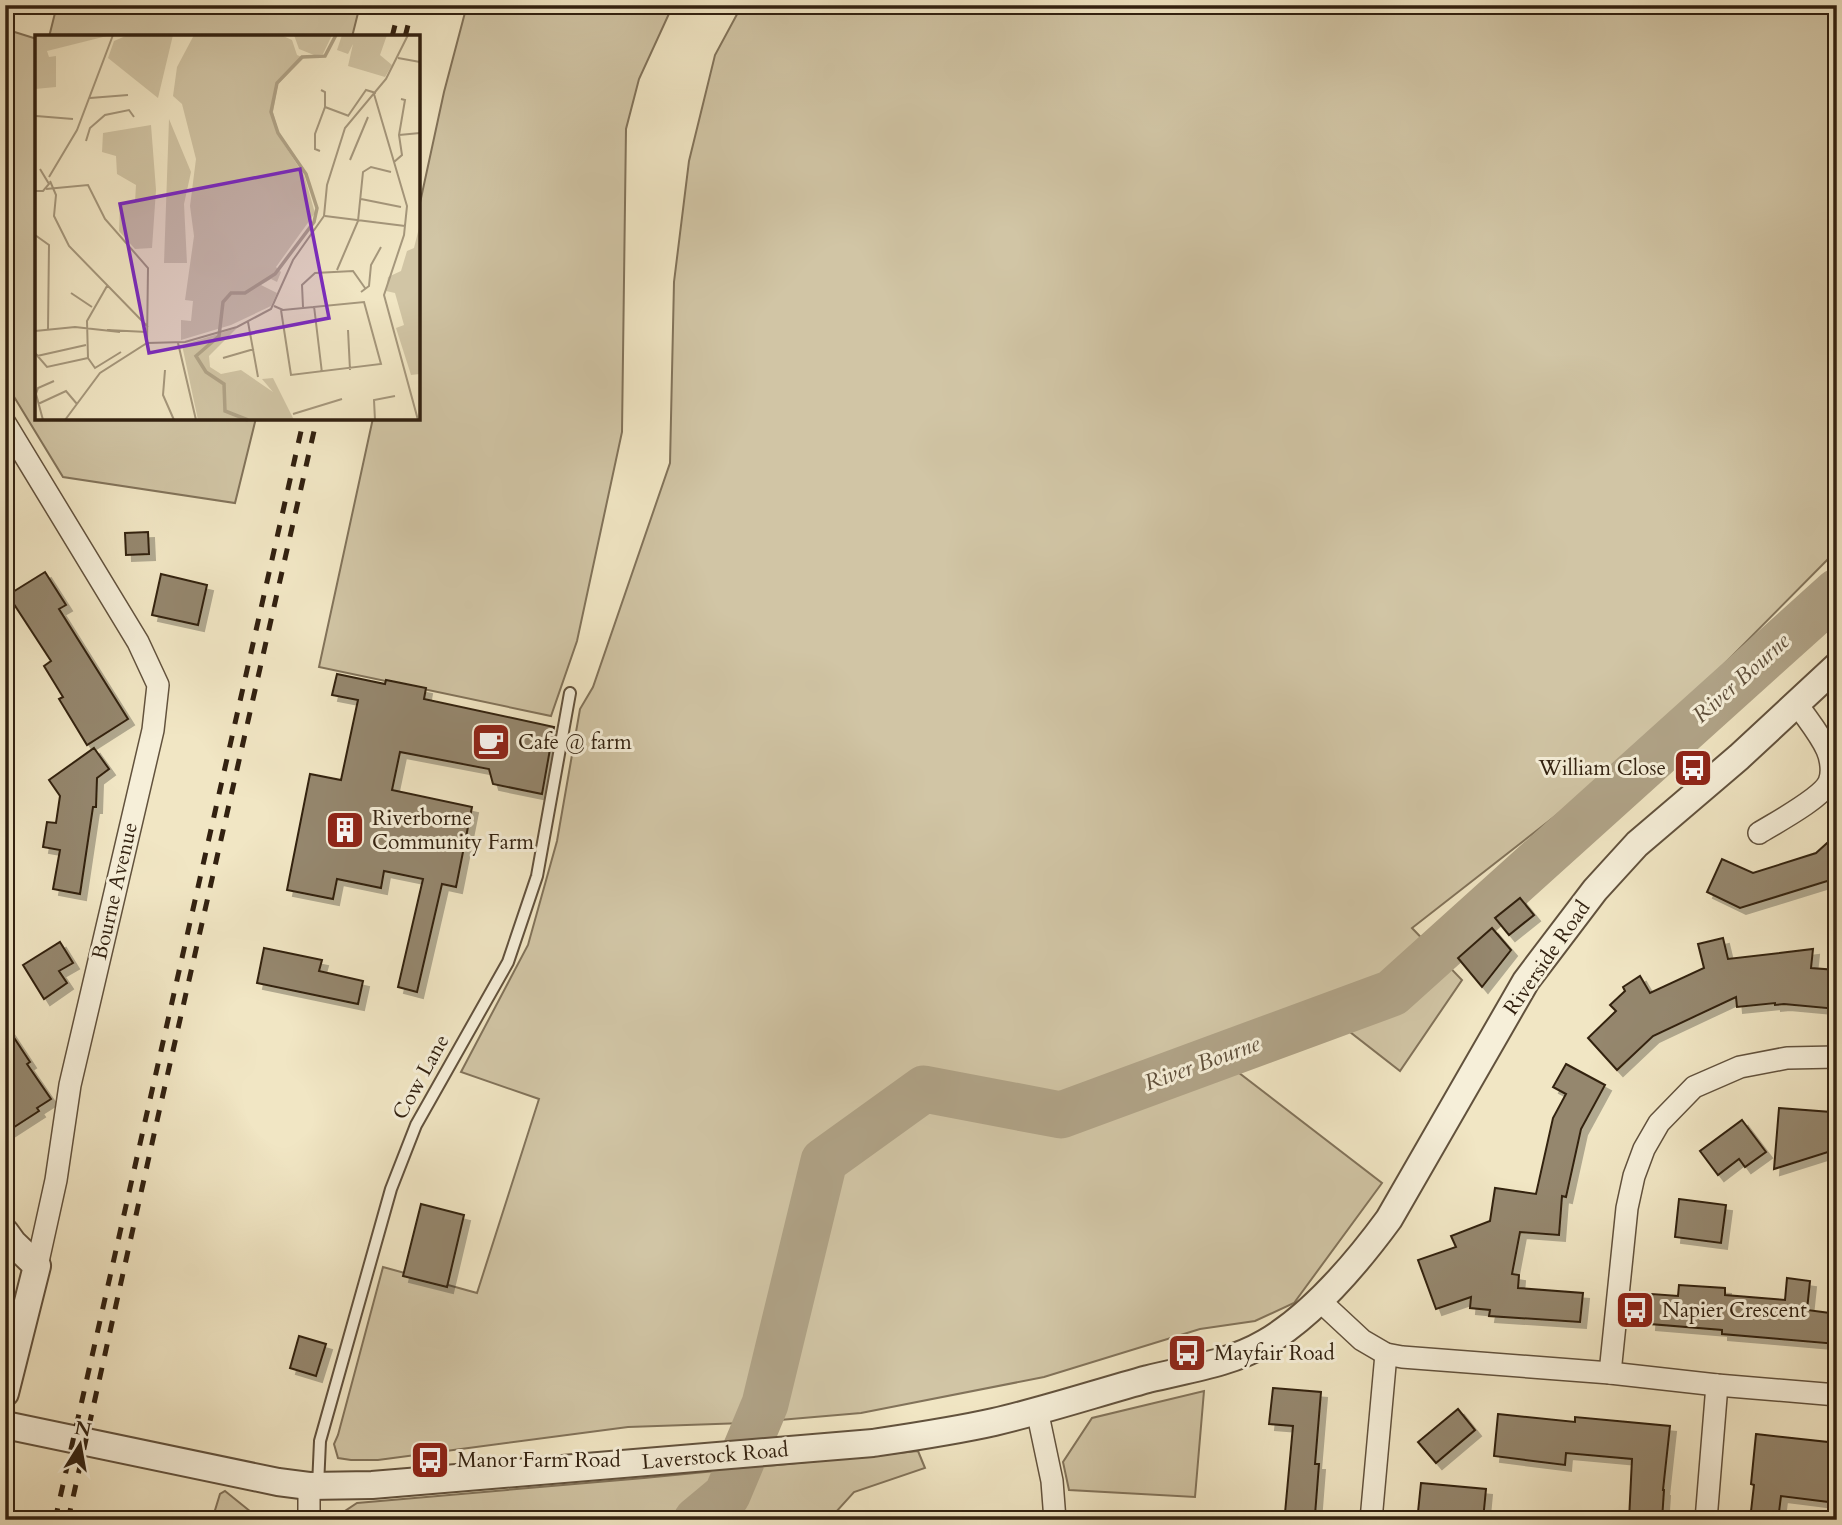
<svg xmlns="http://www.w3.org/2000/svg" width="1842" height="1525" font-family="Cardo,serif">
  <defs>
    <filter id="shadow"><feDropShadow dx="6" dy="6" stdDeviation="0" flood-color="#0004"/></filter>
  </defs>
  <rect width="100%" height="100%" fill="#f1e6c4"/>
  <filter id="stains"><feTurbulence type="fractalNoise" baseFrequency=".00286" numOctaves="4"/><feColorMatrix values="0 0 0 0 .2 0 0 0 0 .09 0 0 0 0 .02 0 0 0 .5 -.17"/></filter>
  <radialGradient id="worn" r=".72"><stop offset=".6" stop-color="#630" stop-opacity="0"/><stop offset="1" stop-color="#630" stop-opacity=".3"/></radialGradient>
  <g fill="#d1c5a5" stroke="#82735a" stroke-width="2">
    <path d="M57,5H86L155,14L157,5H360L352,37H49Z"/>
    <path d="M467,5H673L639,79L626,129L622,432L577,641L551,716L319,667L373,418H418V212L444,92Z"/>
    <path d="M742,5H1837V550L1636,753L1412,928L1462,980L1400,1071L1346,1029L1234,1069L1382,1183L1294,1303L1255,1321L1200,1329L1044,1377L861,1413L745,1423L628,1427L378,1460H351L338,1458L334,1444L338,1435L383,1267L477,1293L539,1099L461,1072L528,945L557,841L580,709L593,687L670,463L674,282L689,161L715,55Z"/>
    <path d="M5,29L37,39V418H256L235,503L63,477L5,382Z"/>
    <path d="M1204,1391L1195,1497L1069,1490L1063,1462L1092,1418Z"/>
    <path d="M918,1451L925,1468L854,1492L836,1512L821,1520H339L342,1513L357,1503L644,1478Z"/>
    <path d="M225,1491L261,1520H212L220,1494Z"/>
  </g>
  <g fill="none" stroke-linecap="round" stroke-linejoin="round">
    <path stroke="#b0a387" stroke-width="47" d="M697,1520L727,1495L765,1404L824,1161L924,1089L1061,1115L1392,993L1837,592"/>
  </g>
  <g fill="#95876e" stroke="#322110" stroke-width="2" filter="url(#shadow)">
    <path d="M148,532L149,554L126,555L125,533Z"/>
    <path d="M45,572L66,605L59,609L128,719L87,745L59,699L63,697L44,666L51,661L8,595Z"/>
    <path d="M161,574L207,585L198,625L152,615Z"/>
    <path d="M337,674L385,684L386,680L426,688L424,699L554,727L542,794L493,784L489,769L400,752L392,790L472,807L456,887L442,884L417,992L398,987L423,879L384,871L381,888L337,879L333,899L287,890L310,774L341,780L358,700L332,695Z"/>
    <path d="M94,748L109,769L97,778L96,807H93L80,894L53,889L60,850L43,847L47,822L56,823L60,796L49,780Z"/>
    <path d="M1837,834V878L1740,908L1707,892L1722,859L1753,873L1816,853Z"/>
    <path d="M1520,898L1534,915L1509,935L1495,918Z"/>
    <path d="M1492,928L1511,950L1482,987L1458,958Z"/>
    <path d="M1723,938L1728,959L1813,949L1811,968L1837,970V1009L1784,1004L1775,1005V1003L1737,1007L1736,997L1653,1036L1617,1070L1588,1038L1616,1011L1610,1005L1625,991L1623,987L1640,976L1650,993L1704,968L1698,944Z"/>
    <path d="M60,942L73,963L59,971L67,983L44,999L23,965Z"/>
    <path d="M264,948L322,960L319,971L363,981L358,1004L257,983Z"/>
    <path d="M5,1024L30,1062L27,1064L51,1099L37,1108L39,1111L5,1133Z"/>
    <path d="M1566,1064L1605,1085L1581,1129L1566,1197L1562,1196L1559,1235L1520,1232L1512,1274L1519,1275L1518,1288L1583,1293L1580,1322L1489,1316L1490,1310L1470,1308L1471,1297L1436,1309L1418,1260L1456,1247L1451,1236L1490,1221L1495,1188L1536,1194L1553,1118L1566,1094L1553,1087Z"/>
    <path d="M1779,1108L1831,1112L1828,1152L1774,1169Z"/>
    <path d="M1742,1120L1766,1152L1745,1167L1739,1159L1718,1175L1700,1151Z"/>
    <path d="M1679,1199L1726,1205L1721,1243L1675,1237Z"/>
    <path d="M421,1204L464,1215L447,1287L403,1276Z"/>
    <path d="M1787,1278L1810,1281L1807,1310L1837,1314V1344L1722,1334V1330L1650,1324L1652,1294L1678,1296L1679,1285L1725,1288V1295L1785,1300Z"/>
    <path d="M299,1336L326,1344L316,1376L290,1368Z"/>
    <path d="M1273,1388L1321,1392L1315,1464H1319L1315,1515L1285,1513L1293,1426L1269,1424Z"/>
    <path d="M1458,1409L1475,1430L1436,1463L1418,1442Z"/>
    <path d="M1498,1414L1575,1422V1417L1670,1426L1663,1490H1664L1662,1520H1629L1632,1459L1566,1453L1565,1465L1494,1456Z"/>
    <path d="M1756,1434L1837,1443V1503L1781,1496L1778,1520H1750L1754,1485L1751,1484Z"/>
    <path d="M1421,1483L1486,1489L1483,1520H1454V1516L1418,1512Z"/>
  </g>
  <g fill="none" stroke-linecap="round" stroke-linejoin="round">
    <g stroke="#62523d" stroke-width="14">
      <path id="service" d="M318,1486L320,1441L391,1189L416,1125L508,962L537,876L570,693"/>
    </g>
    <g stroke="#62523d" stroke-width="24">
      <g id="minor">
        <path d="M5,423L138,642L158,685L153,730L70,1085L56,1180L37,1266"/>
        <path d="M1759,833C1775,823 1822,798 1829,782C1833,773 1831,759 1827,750C1820,734 1807,719 1797,704"/>
        <path d="M1319,1300L1362,1340L1386,1354L1402,1357L1610,1373L1717,1385L1837,1395"/>
        <path d="M1610,1373L1627,1208L1634,1176L1644,1149L1659,1123L1694,1087L1740,1067L1787,1058L1837,1057"/>
        <path d="M1037,1410L1052,1481L1055,1520"/>
        <path d="M309,1520V1486"/>
        <path d="M1371,1520L1386,1354"/>
        <path d="M1706,1520L1717,1385"/>
      </g>
    </g>
    <g stroke="#62523d" stroke-width="30">
      <g id="tertiary">
        <path d="M5,1232L13,1243L37,1266L5,1393"/>
        <path d="M5,1425L278,1482L309,1486L372,1485L873,1443C913,1437 954,1431 994,1422C1046,1410 1097,1393 1148,1379C1188,1369 1229,1364 1265,1343C1313,1315 1356,1264 1389,1219L1526,981L1595,890L1637,844L1739,757L1837,666"/>
      </g>
    </g>
    <use href="#service" stroke="#f6efd9" stroke-width="10"/>
    <use href="#minor" stroke="#f6efd9" stroke-width="21"/>
    <use href="#tertiary" stroke="#f6efd9" stroke-width="26"/>
    <g stroke="#322110" stroke-width="5" stroke-dasharray="12 12" stroke-linecap="butt">
      <path d="M392,37L400,5"/>
      <path d="M405,37L413,5"/>
      <path d="M55,1520L304,418"/>
      <path d="M68,1520L159,1112L317,418"/>
    </g>
  </g>
  <defs>
    <g id="cafe-square" transform="scale(2.0125)"><rect x="-9" y="-9" width="18" height="18" rx="4" fill="#8f2418" stroke="#f6efd9"/><path d="M-5.5-4.5H6V0H3Q3 3.5 0 3.5H-2.5Q-5.5 3.5-5.5 0ZM3-3.2v2h1.7v-2ZM-6 4.5H4V6H-6Z" fill="#fff"/></g>
    <g id="bus-square" transform="scale(2.0125)"><rect x="-9" y="-9" width="18" height="18" rx="4" fill="#8f2418" stroke="#f6efd9"/><path d="M-5-6H5V4H4V6H2V4H-2V6H-4V4H-5ZM-3.5-4V0h7V-4ZM-3.5 1.2v1.5H-2V1.2ZM2 1.2v1.5H3.5V1.2Z" fill="#fff"/></g>
    <g id="building-square" transform="scale(2.0125)"><rect x="-9" y="-9" width="18" height="18" rx="4" fill="#8f2418" stroke="#f6efd9"/><path d="M-4-6H4V6H1V3H-1V6H-4ZM-2.5-4.3h1.7v1.8h-1.7ZM.8-4.3h1.7v1.8H.8ZM-2.5-1h1.7V.8h-1.7ZM.8-1h1.7V.8H.8Z" fill="#fff"/></g>
  </defs>
  <g fill-rule="evenodd">
    <use href="#cafe-square" x="491" y="742"/>
    <use href="#bus-square" x="1693" y="768"/>
    <use href="#building-square" x="345" y="830"/>
    <use href="#bus-square" x="1635" y="1310"/>
    <use href="#bus-square" x="1187" y="1353"/>
    <use href="#bus-square" x="430" y="1460"/>
  </g>
  <g text-anchor="middle" dominant-baseline="central" stroke-width="6" stroke-linejoin="round" paint-order="stroke">
    <g font-size="21" fill="#322110" stroke="#f6efd9" text-anchor="start">
      <text x="518" y="742">Cafe @ farm</text>
      <text x="1666" y="768" text-anchor="end">William Close</text>
      <text x="372" y="818">Riverborne<tspan x="372" dy="24">Community Farm</tspan></text>
      <text x="1662" y="1310">Napier Crescent</text>
      <text x="1214" y="1353">Mayfair Road</text>
      <text x="457" y="1460">Manor Farm Road</text>
    </g>
    <g font-size="21" fill="#322110" stroke="#f6efd9">
      <text transform="translate(115 891) rotate(-77)">Bourne Avenue</text>
      <text transform="translate(1547 958) rotate(-55)">Riverside Road</text>
      <text transform="translate(421 1077) rotate(-61)">Cow Lane</text>
      <text transform="translate(715 1456) rotate(-5)">Laverstock Road</text>
    </g>
    <g font-size="23" font-style="italic" fill="#5e4e3a" stroke="#f6efd9">
      <text transform="translate(1741 678) rotate(-42)">River Bourne</text>
      <text transform="translate(1202 1063) rotate(-20)">River Bourne</text>
    </g>
  </g>
  <g transform="translate(35 35)">
    <rect width="385" height="385" fill="#f1e6c4"/>
    <path d="M0,0H76L12,16L14,22L21,21V52L0,54ZM93,0H138L123,63L73,23L79,6ZM159,0H246L257,5L262,20L269,23L243,49L238,77L246,105L269,140L280,178L241,232L246,237L242,247L236,244L226,250L242,258L236,271L196,290L146,305V285L156,286L158,266L150,265L159,201L155,171L161,124L147,69L138,61L142,32ZM259,0H297L288,19L279,20L264,14ZM307,0H352L345,20L357,30L350,42L313,31L318,9L313,19L302,15ZM134,84L156,137L149,169L152,228H129ZM116,90L121,155L117,213L100,214L84,196L85,171L100,167L101,150L82,139L81,121L67,117L68,98ZM385,189V339L376,340L361,293L369,290L360,258L351,256L353,242L366,236L372,216L379,213ZM202,293L174,321L175,332L186,339L206,335L238,357L227,344L238,343L259,385H163L147,310Z" fill="#d1c5a5"/>
    <path fill="none" stroke="#b0a387" stroke-width="3.5" d="M213,385L190,376L189,349L171,337L161,321L184,301L188,267L196,258H210L240,239L279,187L282,173L271,139L243,98L236,77L242,48L267,22L290,21L301,0"/>
    <path fill="none" stroke="#a5977c" stroke-width="2" d="M363,23L385,27M339,59L372,171L369,200L349,260L383,385M55,63L93,60M290,72L314,81M1,81L38,84M313,81L331,55L341,58M364,100L385,98M51,106L55,93L70,80L94,75L99,82M285,116L280,114V99L290,72V57L286,55M315,125L333,82M359,127L367,120L364,100L370,65L366,64M14,142L42,95L78,0M15,146L21,160L19,181L34,211L113,292M11,154L53,150L70,184L113,233L112,308M0,156H8L14,149L5,134M326,164L366,172M290,181L370,191M0,200L14,210L13,294M302,235L323,186L328,137L336,132L356,137M72,251L52,286L53,323L60,333L86,317M326,257L334,251L336,230L346,212M36,258L57,272M239,271L248,275L329,267L346,329L256,340L246,275M279,271L287,338M268,272L267,250L280,238L318,236L330,253M213,287L223,342M72,295L112,297M313,295L315,335M0,296L40,292L85,297M143,308L161,385M0,318L12,332L53,323M2,321L51,310M188,323L219,314M130,335L128,360L139,385M3,369L31,356L42,369M258,379L307,364M8,385L1,359L3,353L19,346M30,385L65,338L112,308L150,307L202,292L236,274L258,225L289,181L292,150L310,93L351,44L373,0M340,385L339,365L360,361"/>
    <path fill="#7b2cbf" fill-opacity="0.15" stroke="#7b2cbf" stroke-width="3.5" d="M265,134L294,283L114,318L85,169Z"/>
    <rect width="385" height="385" fill="none" stroke="#322110" stroke-width="3.5"/>
  </g>
  <rect width="1842" height="1525" fill="none" stroke="#f1e6c4" stroke-width="28"/>
  <rect x="7" y="7" width="1828" height="1511" fill="none" stroke="#322110" stroke-width="3.5"/>
  <rect x="14" y="14" width="1814" height="1497" fill="none" stroke="#322110" stroke-width="2"/>
  <g transform="translate(80 1445) rotate(11)" stroke="#f6efd9" stroke-width="5" paint-order="stroke">
  <path d="M0-5L12 26L0 18L-12 26Z" fill="#322110"/>
  <text y="-10" font-size="19" font-weight="bold" text-anchor="middle" fill="#322110">N</text>
  </g>
  <rect width="100%" height="100%" filter="url(#stains)"/>
  <rect width="100%" height="100%" fill="url(#worn)"/>
</svg>
